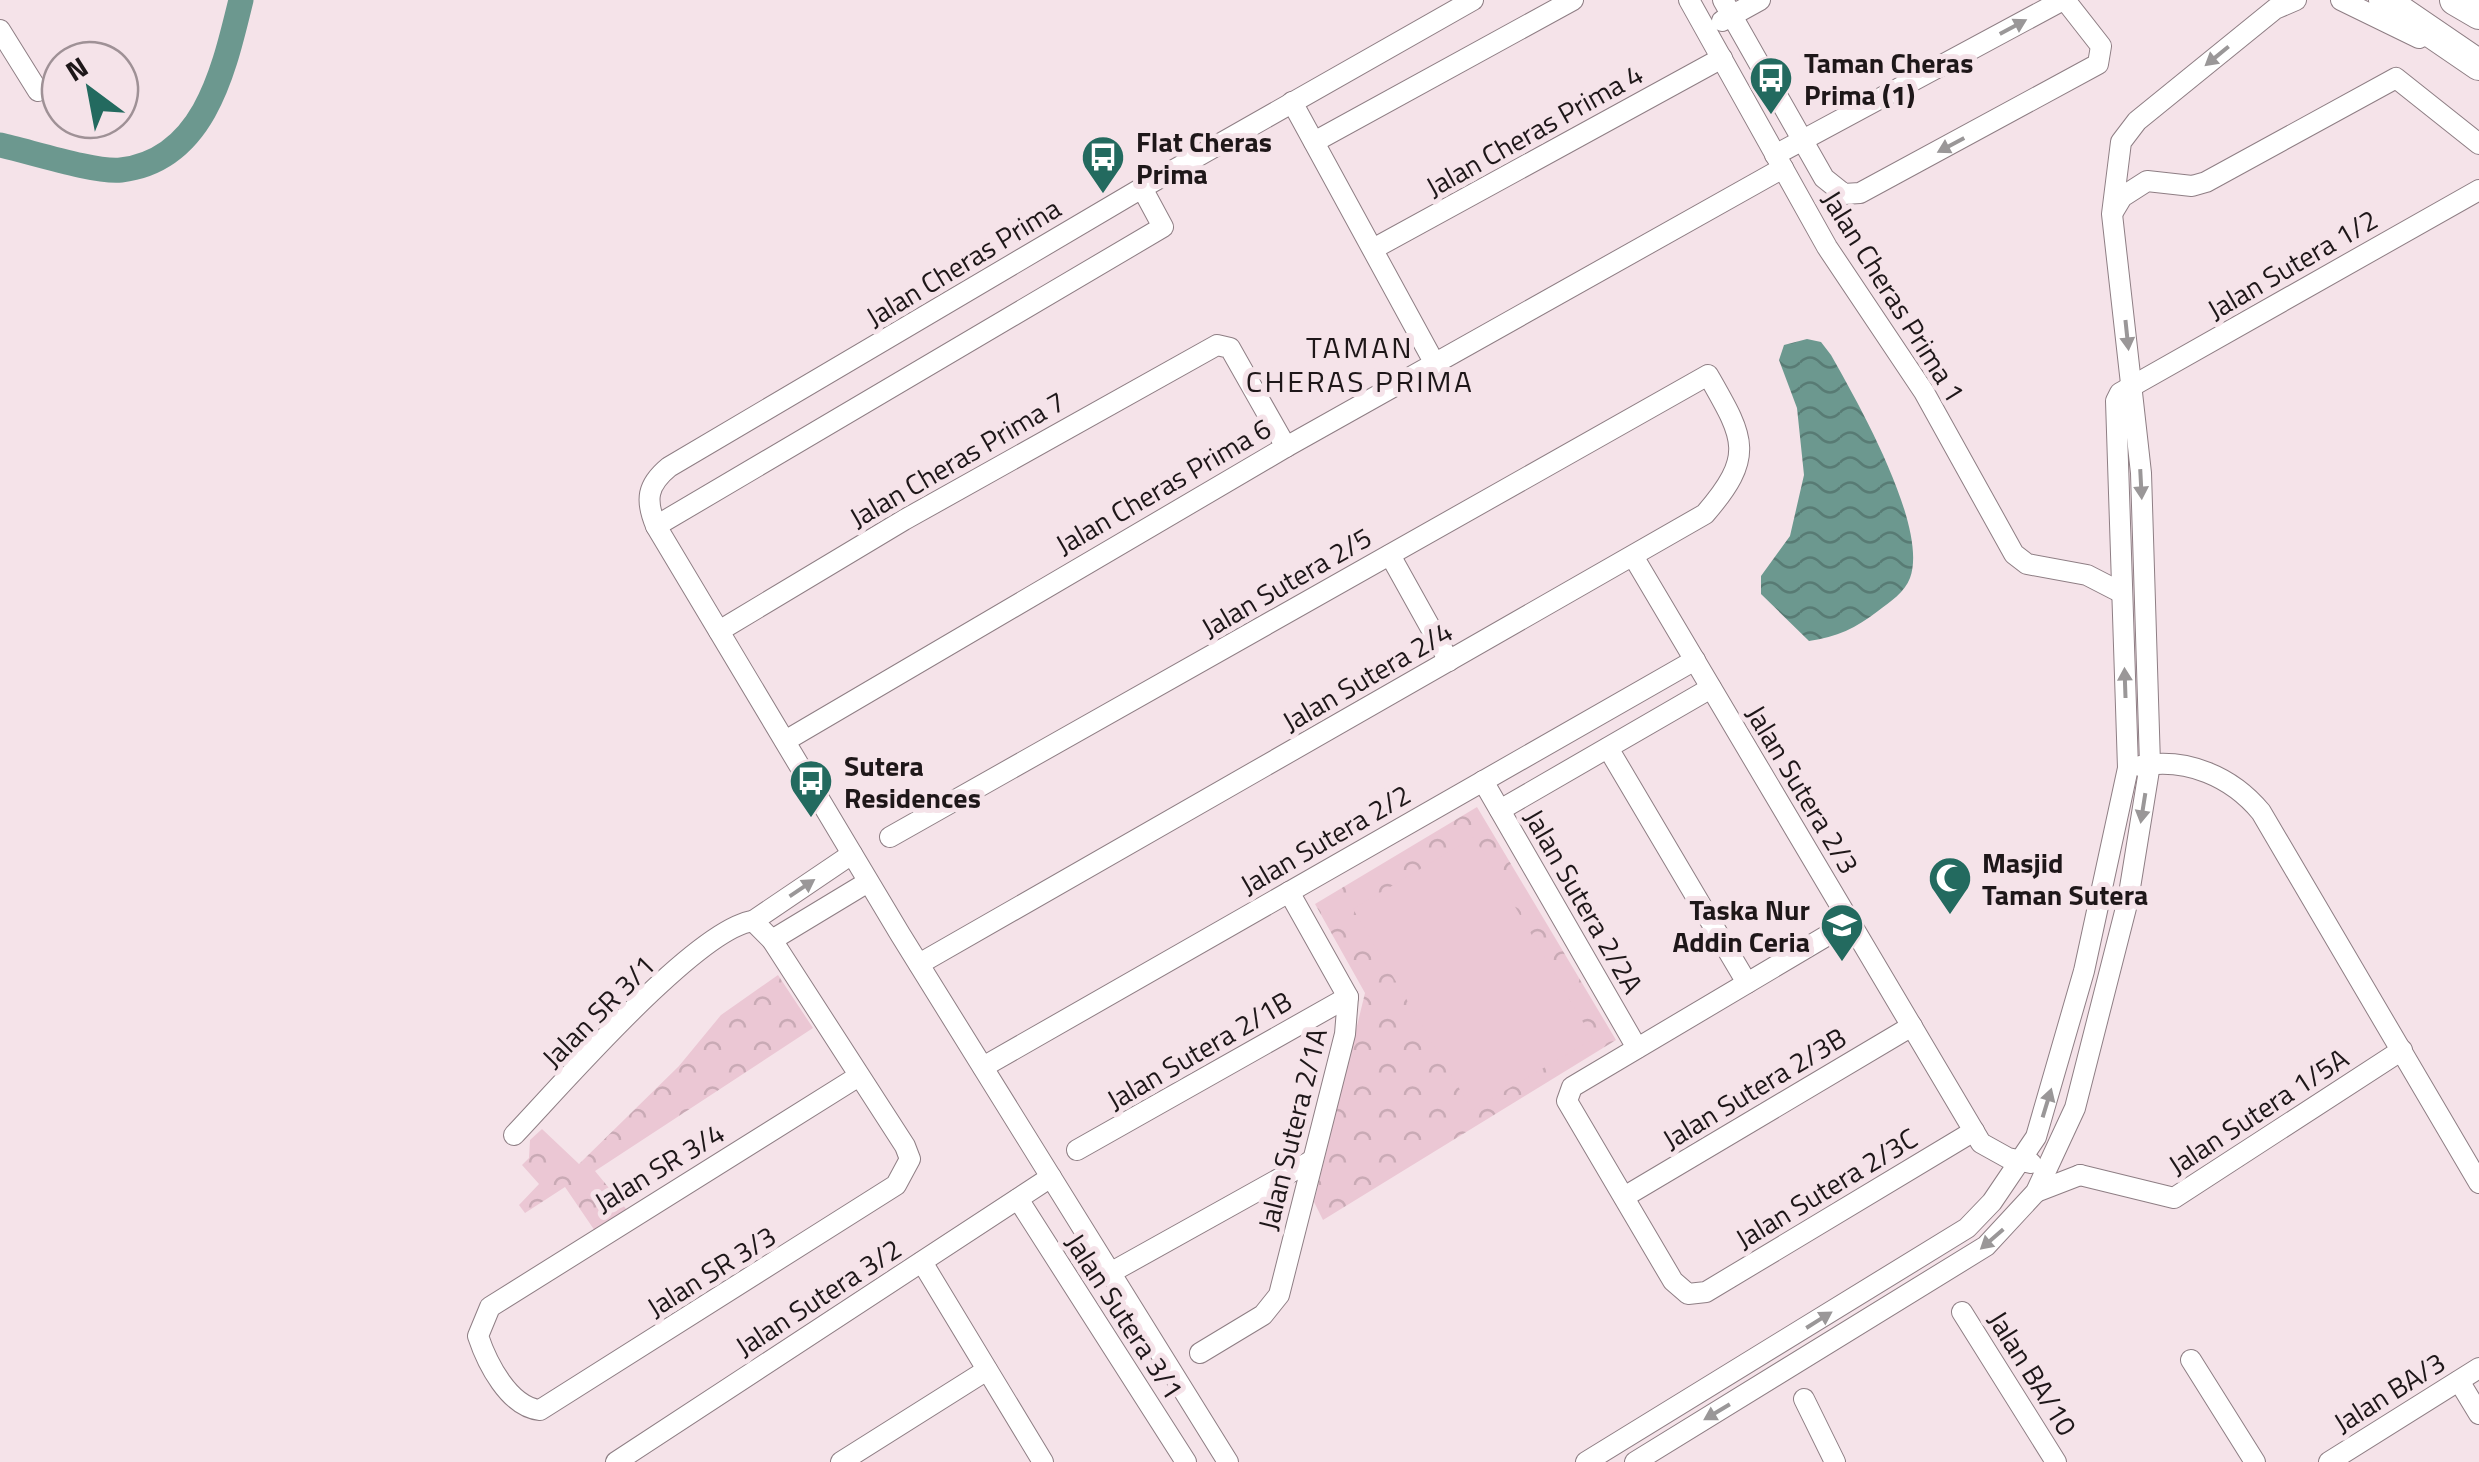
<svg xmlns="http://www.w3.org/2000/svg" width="2479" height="1462" font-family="'Titillium Web',sans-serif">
  <defs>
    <pattern id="forest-crowns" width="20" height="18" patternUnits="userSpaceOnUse" patternTransform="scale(2.5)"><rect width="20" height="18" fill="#ebc7d4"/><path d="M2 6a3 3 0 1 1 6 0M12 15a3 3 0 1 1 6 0" fill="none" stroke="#c9aab5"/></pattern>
    <pattern id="water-waves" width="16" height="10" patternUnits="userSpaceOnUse" patternTransform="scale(2.5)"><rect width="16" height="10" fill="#6c988f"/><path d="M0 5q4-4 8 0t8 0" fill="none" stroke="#587b74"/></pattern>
  </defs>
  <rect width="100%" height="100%" fill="#f5e3e9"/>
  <g fill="url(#forest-crowns)">
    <path d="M1477,807L1616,1040L1323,1220L1314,1202L1365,993L1315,904Z"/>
    <path d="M778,975L813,1028L595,1171L627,1210L595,1231L565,1187L525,1213L519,1205L539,1184L522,1165L529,1158L530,1140L542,1129L579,1164L679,1066L721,1015Z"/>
  </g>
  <path fill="#ebc7d4" d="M1474,837L1593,1039L1472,1110L1353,909Z"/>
  <path fill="url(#water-waves)" d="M1807,339L1821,342L1831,355C1857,401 1929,527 1910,578C1905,592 1890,602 1878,611C1856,628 1837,637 1809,641L1761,594V576L1790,536L1804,475L1797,408L1779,360L1784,345Z"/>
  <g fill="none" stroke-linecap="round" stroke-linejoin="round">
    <path stroke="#6c988f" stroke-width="25" d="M0,145C28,151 96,173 121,170C205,160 224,69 241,0"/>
    <g stroke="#8e7e84" stroke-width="22">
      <g id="minor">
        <path d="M1689,0L1827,247L1924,392L2014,554L2027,564L2087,575L2122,593"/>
        <path d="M1723,0L1824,178L1844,194L1860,193L2098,64L2101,46L2065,0"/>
        <path d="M2341,0L2419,38"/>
        <path d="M1722,21L1760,0"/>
        <path d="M0,30L38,91"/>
        <path d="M1292,102L1435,364"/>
        <path d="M1314,142L1573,0"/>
        <path d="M1775,155L2063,0"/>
        <path d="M2113,212L2122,197L2147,181L2192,186L2206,182L2396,78L2479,144"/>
        <path d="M1373,249L1722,58"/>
        <path d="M656,526L1163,227L1142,188"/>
        <path d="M1390,555L1449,661"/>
        <path d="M1633,556L1981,1143L2008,1158L2031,1163"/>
        <path d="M719,631L904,520L1217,345L1230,348L1286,447"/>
        <path d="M785,741L1286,447L1783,168"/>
        <path d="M1608,748L1747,983"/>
        <path d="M2140,766C2187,757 2232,777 2261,812L2479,1183"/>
        <path d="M1483,781L1637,1048"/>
        <path d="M1500,810L1711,688"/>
        <path d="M890,837L1708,375C1744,438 1756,455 1705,514L919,964"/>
        <path d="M753,921L852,854"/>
        <path d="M1850,922L1572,1087L1567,1101L1673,1281L1688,1294L1706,1292L1974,1131"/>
        <path d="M772,940L868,882"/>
        <path d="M983,1067L1695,660"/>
        <path d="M514,1135C558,1089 697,928 753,921L772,940L905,1146L910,1159L896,1185L540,1410C509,1407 487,1363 478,1336L490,1307L859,1076"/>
        <path d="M1077,1150L1348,997"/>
        <path d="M2080,1175L2174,1198L2402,1050"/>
        <path d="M2036,1192L2080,1175"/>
        <path d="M1624,1197L1912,1026"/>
        <path d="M1018,1199L1186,1462"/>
        <path d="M922,1262L1043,1462"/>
        <path d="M1110,1273L1311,1161"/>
        <path d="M1962,1312L2056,1462"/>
        <path d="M1200,1353L1263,1315L1279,1295L1345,1034L1348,997L1289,892"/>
        <path d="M2191,1360L2255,1462"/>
        <path d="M2459,1381L2479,1414"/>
        <path d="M1804,1399L1835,1462"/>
        <path d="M616,1462L1051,1177"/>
        <path d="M841,1462L987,1370"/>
        <path d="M1228,1462L900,934L656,526C645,500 647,485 669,467L1142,188L1473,0"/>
        <path d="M1586,1462L1967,1228L1992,1202L2036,1137L2084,971L2128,768L2116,401L2120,393L2479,190"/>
        <path d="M1635,1462L1986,1246L2036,1192L2075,1108L2128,900L2150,764L2141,473L2112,214L2121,142L2137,121L2275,9L2296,0"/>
        <path d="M2329,1462L2479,1368"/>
      </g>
    </g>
    <g stroke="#8e7e84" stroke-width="32">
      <g id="highway">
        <path d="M2384,0L2479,65"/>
        <path d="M2455,0L2479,14"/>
      </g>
    </g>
    <use href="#minor" stroke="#fff" stroke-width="20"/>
    <use href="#highway" stroke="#fff" stroke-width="30"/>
  </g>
  <defs><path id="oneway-solid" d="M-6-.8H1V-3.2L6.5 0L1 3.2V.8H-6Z" transform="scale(2.5)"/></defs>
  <g fill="#9a9798">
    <use href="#oneway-solid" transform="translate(2013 27) rotate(-28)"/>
    <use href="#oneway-solid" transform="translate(2217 56) rotate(141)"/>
    <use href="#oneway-solid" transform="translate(1951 145) rotate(152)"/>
    <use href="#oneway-solid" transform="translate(2127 335) rotate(84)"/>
    <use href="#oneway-solid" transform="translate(2141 484) rotate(87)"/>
    <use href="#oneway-solid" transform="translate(2125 683) rotate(-92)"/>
    <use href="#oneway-solid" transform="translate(2143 808) rotate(99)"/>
    <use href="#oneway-solid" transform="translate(802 888) rotate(-34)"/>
    <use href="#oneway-solid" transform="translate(2047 1103) rotate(-73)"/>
    <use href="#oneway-solid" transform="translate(1992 1239) rotate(139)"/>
    <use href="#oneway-solid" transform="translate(1819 1320) rotate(-32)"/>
    <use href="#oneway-solid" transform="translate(1717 1412) rotate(149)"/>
  </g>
  <defs>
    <g id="bus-pin" transform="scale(2.25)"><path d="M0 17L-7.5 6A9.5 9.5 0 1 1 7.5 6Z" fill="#236a5f" stroke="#f5e3e9"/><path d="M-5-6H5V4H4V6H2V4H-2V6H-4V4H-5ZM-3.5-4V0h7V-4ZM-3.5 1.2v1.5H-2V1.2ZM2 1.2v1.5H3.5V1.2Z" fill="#fff"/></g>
    <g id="mosque-pin" transform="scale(2.25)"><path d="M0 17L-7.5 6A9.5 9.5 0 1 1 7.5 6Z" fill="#236a5f" stroke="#f5e3e9"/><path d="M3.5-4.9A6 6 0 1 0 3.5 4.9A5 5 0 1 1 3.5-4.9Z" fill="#fff"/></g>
    <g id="school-pin" transform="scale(2.25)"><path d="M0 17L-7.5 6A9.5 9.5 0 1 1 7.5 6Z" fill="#236a5f" stroke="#f5e3e9"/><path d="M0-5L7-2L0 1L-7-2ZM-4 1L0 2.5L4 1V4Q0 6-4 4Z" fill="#fff"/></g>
  </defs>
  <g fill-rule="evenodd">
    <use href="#bus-pin" x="1771" y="78"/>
    <use href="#bus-pin" x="1103" y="157"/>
    <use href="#bus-pin" x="811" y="781"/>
    <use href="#mosque-pin" x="1950" y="878"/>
    <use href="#school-pin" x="1842" y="925"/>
  </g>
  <g text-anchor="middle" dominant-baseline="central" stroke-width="10" stroke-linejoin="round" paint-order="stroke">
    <g font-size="28" font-weight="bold" fill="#1e1719" stroke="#f5e3e9" text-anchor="start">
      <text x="1804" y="62">Taman Cheras<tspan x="1804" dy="32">Prima (1)</tspan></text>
      <text x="1136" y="141">Flat Cheras<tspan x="1136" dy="32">Prima</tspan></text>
      <text x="844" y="765">Sutera<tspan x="844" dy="32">Residences</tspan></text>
      <text x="1982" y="862">Masjid<tspan x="1982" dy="32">Taman Sutera</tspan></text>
      <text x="1810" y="909" text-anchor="end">Taska Nur<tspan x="1810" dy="32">Addin Ceria</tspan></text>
    </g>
    <g font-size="28" fill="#1e1719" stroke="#f5e3e9">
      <text transform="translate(1534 130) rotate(-29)">Jalan Cheras Prima 4</text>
      <text transform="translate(963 262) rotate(-31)">Jalan Cheras Prima</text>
      <text transform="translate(2292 264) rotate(-30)">Jalan Sutera 1/2</text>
      <text transform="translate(1894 296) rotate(58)">Jalan Cheras Prima 1</text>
      <text transform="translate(957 459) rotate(-30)">Jalan Cheras Prima 7</text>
      <text transform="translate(1163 486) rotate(-30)">Jalan Cheras Prima 6</text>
      <text transform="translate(1286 582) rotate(-30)">Jalan Sutera 2/5</text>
      <text transform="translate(1367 676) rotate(-30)">Jalan Sutera 2/4</text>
      <text transform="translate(1803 789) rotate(59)">Jalan Sutera 2/3</text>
      <text transform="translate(1325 839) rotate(-30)">Jalan Sutera 2/2</text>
      <text transform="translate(1584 901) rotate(60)">Jalan Sutera 2/2A</text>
      <text transform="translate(598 1011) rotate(-45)">Jalan SR 3/1</text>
      <text transform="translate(1199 1050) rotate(-30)">Jalan Sutera 2/1B</text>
      <text transform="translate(1754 1088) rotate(-31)">Jalan Sutera 2/3B</text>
      <text transform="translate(2258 1111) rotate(-33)">Jalan Sutera 1/5A</text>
      <text transform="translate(1292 1129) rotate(-76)">Jalan Sutera 2/1A</text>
      <text transform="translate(659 1167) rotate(-31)">Jalan SR 3/4</text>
      <text transform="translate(1826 1188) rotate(-31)">Jalan Sutera 2/3C</text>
      <text transform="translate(711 1271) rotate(-32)">Jalan SR 3/3</text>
      <text transform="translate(818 1297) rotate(-33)">Jalan Sutera 3/2</text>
      <text transform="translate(1125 1316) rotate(57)">Jalan Sutera 3/1</text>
      <text transform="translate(2033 1373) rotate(58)">Jalan BA/10</text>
      <text transform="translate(2389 1392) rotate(-32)">Jalan BA/3</text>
    </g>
    <g font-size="30" letter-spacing="2.5" fill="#1e1719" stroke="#f5e3e9">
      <text x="1360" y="347">TAMAN<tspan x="1360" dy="34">CHERAS PRIMA</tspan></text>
    </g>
  </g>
  <g transform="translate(90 90) rotate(328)"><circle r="48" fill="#f5e3e9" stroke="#9f9196" stroke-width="2.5"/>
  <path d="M0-8L18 38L0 25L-18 38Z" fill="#236a5f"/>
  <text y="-15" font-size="28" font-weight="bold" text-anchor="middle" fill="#1e1719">N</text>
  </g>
</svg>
